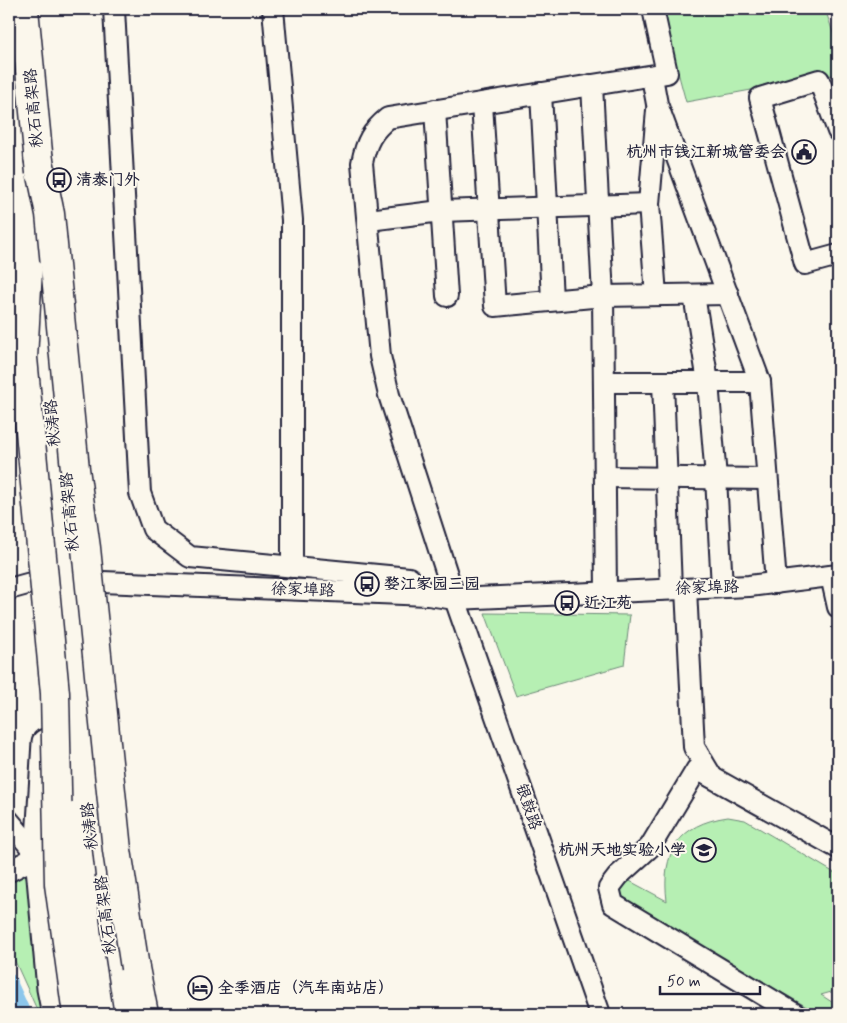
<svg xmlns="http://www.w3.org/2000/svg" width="847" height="1023" font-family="Mynerve,'LXGW WenKai TC',sans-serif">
  <rect width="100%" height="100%" fill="#fbf7ec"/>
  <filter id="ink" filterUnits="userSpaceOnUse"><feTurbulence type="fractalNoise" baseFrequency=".02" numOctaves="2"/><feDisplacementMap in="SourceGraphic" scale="10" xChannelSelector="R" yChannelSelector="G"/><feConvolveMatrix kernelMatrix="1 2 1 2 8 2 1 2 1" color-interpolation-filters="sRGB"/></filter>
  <g filter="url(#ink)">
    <g fill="#b6efb3" stroke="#6c8877">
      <path d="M661,9H825L838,47V74L686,102Z"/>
      <path d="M485,613L630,615L624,665L516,696Z"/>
      <path d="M728,817L745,820L838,875V990L821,995L838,1006V1014H819L617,897L626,879L667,901C661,853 678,824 728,817Z"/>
      <path d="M9,842L69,938L86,1014H39L9,948Z"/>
    </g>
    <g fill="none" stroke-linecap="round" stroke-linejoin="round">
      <path stroke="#8cc6eb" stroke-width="14" d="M9,980L22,1009V1014"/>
      <g stroke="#22223b" stroke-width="24">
        <g id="minor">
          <path d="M114,9L140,493L153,529L190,557L409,578L428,595"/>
          <path d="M273,9L292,220V567"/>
          <path d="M652,77L657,104L760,382L776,583"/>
          <path d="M592,85L603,296L728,294"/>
          <path d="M541,93L552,299"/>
          <path d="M482,104L495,306L603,296L606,592"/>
          <path d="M435,110L447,296"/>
          <path d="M838,131L819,80L760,98L805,264L838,255"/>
          <path d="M369,220L441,211L649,204"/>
          <path d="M656,295L649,204L657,110"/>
          <path d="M694,295L708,382L716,478L722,587"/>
          <path d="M604,382H760"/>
          <path d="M663,382L671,589"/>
          <path d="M605,477L767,479"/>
          <path d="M831,576L838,607"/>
          <path d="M77,581L428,595L455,599L749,586L838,575"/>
          <path d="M9,589L38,581"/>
          <path d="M686,589L694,747L712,777"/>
          <path d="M9,821L38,856"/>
          <path d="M9,871L38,856L50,854"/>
          <path d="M600,1014L455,599L389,395L380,356L362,163C366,142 372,131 388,118L667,73L653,9"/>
          <path d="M795,1014L613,904L609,888L619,875L650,847L697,769L838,848"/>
        </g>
      </g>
      <g stroke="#22223b" stroke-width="29">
        <g id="major">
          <path d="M9,220L16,317"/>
          <path d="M40,266L66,580L91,836"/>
          <path d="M45,742L38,856L50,989L55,1014"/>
        </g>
      </g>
      <g stroke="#22223b" stroke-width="31">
        <g id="highway">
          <path d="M9,30L30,293"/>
          <path d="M67,734L74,817"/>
          <path d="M95,814L108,936L120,1014"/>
          <path d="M135,968L144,1014"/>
        </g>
      </g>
      <use href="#minor" stroke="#fbf7ec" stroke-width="20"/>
      <use href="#major" stroke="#fbf7ec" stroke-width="25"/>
      <use href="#highway" stroke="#fbf7ec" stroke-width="28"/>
      <g stroke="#22223b" stroke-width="31" stroke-linecap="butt">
        <g id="highway-bridge">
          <path d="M24,9L40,173"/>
          <path d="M38,156L50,214L75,469L86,548L117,850L135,968"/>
          <path d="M28,269L23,358L55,693L59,884L77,1014"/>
          <path d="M74,817L87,937L99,1014"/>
        </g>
      </g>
      <use href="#highway-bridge" stroke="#fbf7ec" stroke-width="28"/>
    </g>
  </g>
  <defs>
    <g id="civic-ring" transform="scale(1.25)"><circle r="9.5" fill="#fbf7ec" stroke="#22223b" stroke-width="1.5"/><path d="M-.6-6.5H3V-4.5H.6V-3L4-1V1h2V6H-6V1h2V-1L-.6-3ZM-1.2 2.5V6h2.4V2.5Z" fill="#22223b"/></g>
    <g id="bus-ring" transform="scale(1.25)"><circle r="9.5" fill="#fbf7ec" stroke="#22223b" stroke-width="1.5"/><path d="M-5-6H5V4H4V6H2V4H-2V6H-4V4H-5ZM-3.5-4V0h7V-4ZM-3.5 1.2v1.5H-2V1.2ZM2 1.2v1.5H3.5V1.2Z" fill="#22223b"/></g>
    <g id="school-ring" transform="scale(1.25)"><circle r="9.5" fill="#fbf7ec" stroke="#22223b" stroke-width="1.5"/><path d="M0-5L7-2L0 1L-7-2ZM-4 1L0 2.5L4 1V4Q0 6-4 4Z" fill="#22223b"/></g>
    <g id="hotel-ring" transform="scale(1.25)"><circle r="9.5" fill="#fbf7ec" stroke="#22223b" stroke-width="1.5"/><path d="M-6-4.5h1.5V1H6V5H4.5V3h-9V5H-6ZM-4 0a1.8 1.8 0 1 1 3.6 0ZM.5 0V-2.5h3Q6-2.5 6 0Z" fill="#22223b"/></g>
  </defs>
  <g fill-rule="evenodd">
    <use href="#civic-ring" x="804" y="152"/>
    <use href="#bus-ring" x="59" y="180"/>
    <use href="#bus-ring" x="367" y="584"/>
    <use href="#bus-ring" x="567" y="603"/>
    <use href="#school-ring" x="704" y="850"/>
    <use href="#hotel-ring" x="200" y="988"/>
  </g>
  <g text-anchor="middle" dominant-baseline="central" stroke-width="4" stroke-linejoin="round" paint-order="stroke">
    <g font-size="16" fill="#22223b" stroke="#fbf7ec">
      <text transform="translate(34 108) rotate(-95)">秋石高架路</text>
      <text transform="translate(53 423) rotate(-95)">秋涛路</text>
      <text transform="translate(70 512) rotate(-95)">秋石高架路</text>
      <text transform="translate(707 588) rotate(-2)">徐家埠路</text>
      <text transform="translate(303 590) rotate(2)">徐家埠路</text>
      <text transform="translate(528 807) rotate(71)">银鼓路</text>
      <text transform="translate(90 826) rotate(-96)">秋涛路</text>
      <text transform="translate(106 915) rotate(-97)">秋石高架路</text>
    </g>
    <g font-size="16" font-weight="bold" fill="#22223b" stroke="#fbf7ec" text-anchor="start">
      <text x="786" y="152" text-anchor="end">杭州市钱江新城管委会</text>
      <text x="76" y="180">清泰门外</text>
      <text x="384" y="584">婺江家园三园</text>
      <text x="584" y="603">近江苑</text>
      <text x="686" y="850" text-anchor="end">杭州天地实验小学</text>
      <text x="218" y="988">全季酒店（汽车南站店）</text>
    </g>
  </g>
  <rect width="847" height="1023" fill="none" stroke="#fbf7ec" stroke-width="30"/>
  <rect x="15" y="15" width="817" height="993" fill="none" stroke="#22223b" stroke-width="2" filter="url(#ink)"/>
  <path d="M660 986v8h100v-8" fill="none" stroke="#22223b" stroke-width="2.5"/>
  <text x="667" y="986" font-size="15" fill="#22223b" stroke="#fbf7ec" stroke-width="4" paint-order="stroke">50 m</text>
</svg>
